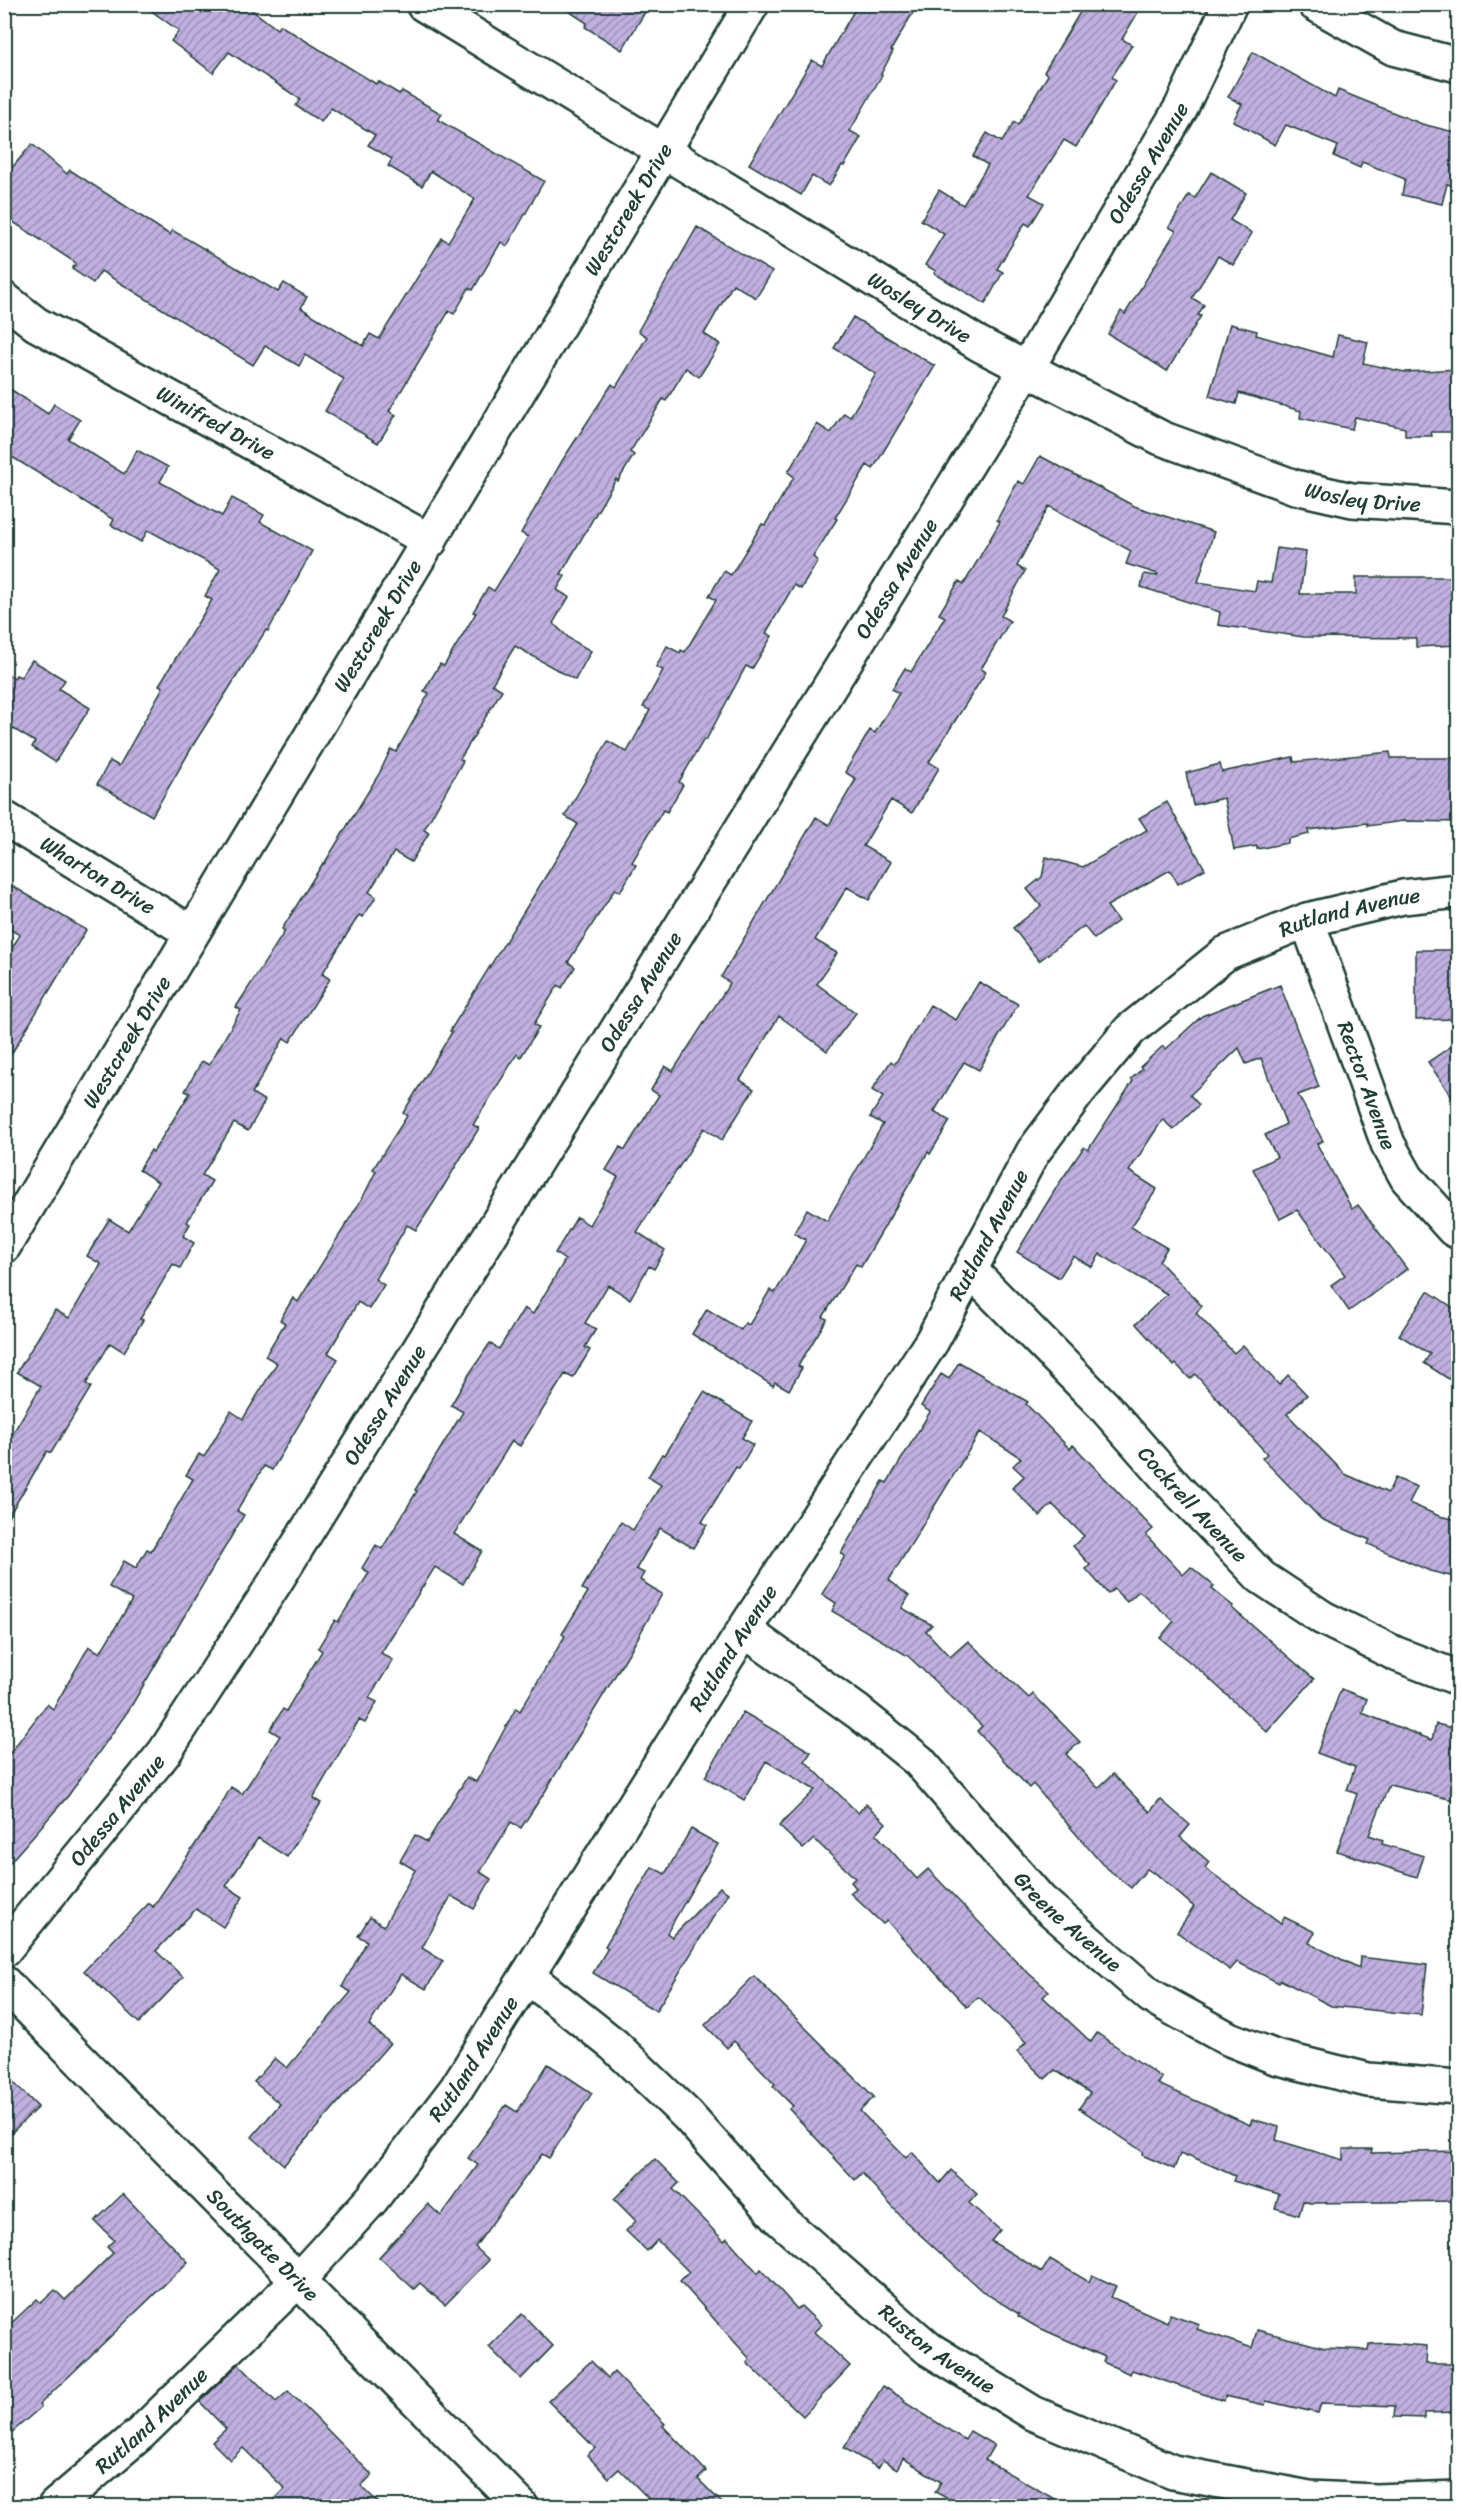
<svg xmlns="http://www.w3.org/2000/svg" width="1463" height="2511" font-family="Sriracha,sans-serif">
  <defs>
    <pattern id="building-hatch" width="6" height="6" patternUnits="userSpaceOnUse" patternTransform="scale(1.5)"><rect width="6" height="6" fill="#c0afdf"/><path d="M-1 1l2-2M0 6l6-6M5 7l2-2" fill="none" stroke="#9b90b6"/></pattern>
  </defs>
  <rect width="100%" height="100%" fill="#fff"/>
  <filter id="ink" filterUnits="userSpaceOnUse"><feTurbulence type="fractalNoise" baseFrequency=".0167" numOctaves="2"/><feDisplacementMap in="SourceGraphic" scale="12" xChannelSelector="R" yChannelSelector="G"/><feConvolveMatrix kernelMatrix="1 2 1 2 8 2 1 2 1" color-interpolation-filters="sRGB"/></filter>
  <g filter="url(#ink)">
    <g fill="url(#building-hatch)" stroke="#1f3d34" stroke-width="1.5">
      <path d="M142,4H244L277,29L280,25L376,84L378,81L399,94L402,91L442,114L438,120L544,181L507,246L501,242L473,290L469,288L454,314L449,311L389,411L396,415L378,443L325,411L344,379L305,355L299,366L265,346L253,365L101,271L93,283L72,269L76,263L4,216V177L32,144L67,174L70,170L170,235L172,230L278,292L284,283L307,297L301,308L363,346L370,334L379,339L442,238L448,242L475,199L431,171L422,186L388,166L392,159L368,145L375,135L331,108L321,122L296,106L300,99L229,52L213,73L171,41L179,31Z"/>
      <path d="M558,4H650L622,50L585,27L587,23Z"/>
      <path d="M858,4H918L891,50L893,51L881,74L882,75L850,131L861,137L844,166L842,165L829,186L812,176L801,195L749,164L812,60L822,66Z"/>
      <path d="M1085,4H1143L1122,39L1132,45L1112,77L1116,80L1090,124L1076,147L1064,140L1029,195L1044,203L1030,226L1025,223L997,269L1003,272L985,304L934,273L936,271L925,265L944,234L921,220L939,190L963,205L988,165L973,156L987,133L1002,142L1014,122L1018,125L1048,75L1044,72Z"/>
      <path d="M1253,52L1335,98L1338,90L1422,124L1458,133V187L1447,184L1442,204L1402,195L1405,179L1362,162L1360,168L1334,156L1338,146L1286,125L1275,145L1233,121L1242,104L1228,97Z"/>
      <path d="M1211,172L1246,193L1230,220L1252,233L1233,265L1218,256L1192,298L1204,305L1198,315L1201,316L1167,371L1108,334L1121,311L1125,314L1176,231L1169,227L1189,195L1195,198Z"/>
      <path d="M697,227L772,272L756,298L733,284L704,334L720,344L699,377L686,368L666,401L663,399L630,452L634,455L618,481L616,479L561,574L565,576L557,590L569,597L553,623L570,639L591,651L575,680L515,646L492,684L502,690L460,759L463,761L424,830L429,833L411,862L394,852L369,892L376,897L363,917L359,915L322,974L330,979L290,1042L284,1038L252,1093L265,1101L248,1131L234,1123L202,1175L212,1181L187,1222L190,1224L183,1236L194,1243L180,1268L173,1264L140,1319L143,1320L124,1352L110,1343L86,1384L91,1387L51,1453L47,1451L4,1524V1448L41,1386L17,1372L55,1310L69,1318L101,1264L87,1256L109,1219L128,1231L158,1182L139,1170L151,1150L153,1152L190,1093L185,1091L202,1061L209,1065L241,1010L236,1007L285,931L282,929L323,863L324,864L379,774L391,749L396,752L429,693L424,691L440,664L444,666L476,613L473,612L488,587L494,591L528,537L521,533L562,461L612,384L616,387L647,337L638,331Z"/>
      <path d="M853,317L935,366L873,469L867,465L835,518L837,519L813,557L818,561L801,589L794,585L766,633L772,636L752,669L746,666L706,740L704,739L679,782L683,785L667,812L663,810L632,862L636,865L620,892L615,889L568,962L575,967L562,988L558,985L534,1024L539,1027L521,1057L517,1054L473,1125L479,1128L434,1202L416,1230L407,1225L375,1279L384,1285L369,1309L358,1302L328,1353L338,1359L272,1470L264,1466L237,1511L244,1515L130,1708L68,1796L4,1869V1761L47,1704L53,1709L89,1646L100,1653L132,1600L109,1587L124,1561L136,1568L147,1549L151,1551L193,1479L186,1475L199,1454L204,1457L231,1411L243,1419L277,1363L265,1356L285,1323L280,1320L293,1298L298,1302L363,1197L376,1171L373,1169L407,1116L403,1113L452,1032L450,1031L578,824L565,816L608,741L627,752L650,710L643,707L663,670L656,667L667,646L680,653L681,650L685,652L716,600L709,596L724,571L731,575L762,524L765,525L794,477L788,472L817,424L831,433L844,413L850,417L876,374L834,348Z"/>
      <path d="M1230,324L1257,331L1256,335L1333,357L1338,335L1368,342L1363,363L1405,372L1458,369V432H1431L1432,436H1405V428L1355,417L1352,429L1300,418L1301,411L1239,393L1236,404L1209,396Z"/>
      <path d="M4,385L48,414L54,404L80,420L68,439L124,474L137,450L168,467L160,482L222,516L232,498L264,515L260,522L312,551L268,631L266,630L195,742L152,816L97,784L110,761L119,766L163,687L159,685L212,600L205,596L220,569L148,530L141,542L111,525L114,520L4,452Z"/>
      <path d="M1040,456L1134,506L1214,532L1198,582L1255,591L1257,581L1271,583L1277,548L1306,552L1300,594H1356V577H1458V645L1416,647V638L1304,637L1218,625L1220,612L1141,587L1144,574L1157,576L1158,574L1126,564L1131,551L1049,506L1017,566L1025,571L1001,616L1010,621L981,669L986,672L929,762L939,768L912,813L891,800L863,846L891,862L869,900L847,887L815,940L837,953L817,984L856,1013L827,1051L779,1016L740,1080L754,1089L722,1140L704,1128L637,1232L665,1250L654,1269L649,1266L630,1299L608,1285L585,1323L596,1329L585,1347L590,1350L573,1378L565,1374L520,1446L512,1441L454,1534L482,1551L463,1584L435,1567L381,1653L393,1660L369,1698L377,1702L365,1723L359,1720L313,1798L321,1803L287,1857L258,1838L226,1886L243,1897L223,1927L196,1909L156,1951L183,1977L139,2023L84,1971L149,1903L153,1907L217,1812L231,1787L242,1794L280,1736L270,1730L283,1709L286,1711L322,1651L318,1648L335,1620L338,1622L369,1573L362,1568L376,1545L382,1549L417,1491L415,1490L463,1412L451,1405L468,1376L490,1343L499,1349L524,1308L533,1314L565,1260L555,1253L577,1217L589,1225L618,1177L606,1170L620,1147L625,1150L659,1095L651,1090L665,1066L673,1071L730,983L721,977L816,817L829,825L856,779L845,772L870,730L875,733L899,693L892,689L905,668L911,672L945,617L939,614L959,581L964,584L1000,522L997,520L1018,481L1024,484Z"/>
      <path d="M32,660L65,680L59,689L90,708L55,762L32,747L35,742L4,723V672L14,678L16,675L21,677Z"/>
      <path d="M1390,752L1391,758H1458V822L1403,821L1368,826V823L1308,830L1309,834L1288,839V843L1257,849V846L1234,850L1224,798L1193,805L1186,773L1220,764L1222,772L1293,757L1294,762Z"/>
      <path d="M1167,802L1205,869L1178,884L1170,870L1107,906L1118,921L1094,939L1084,926L1039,961L1013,928L1041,906L1027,889L1042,877L1046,857L1083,867L1147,830L1139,818Z"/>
      <path d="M4,881L86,930L4,1066V961L20,935L4,926Z"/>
      <path d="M1416,950H1458V1019L1416,1020Z"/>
      <path d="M979,982L1018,1004L979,1070L964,1062L934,1112L950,1121L930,1154L928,1152L861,1267L856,1264L823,1317L827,1319L798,1366L802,1368L789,1390L775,1382L773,1386L692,1334L707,1309L741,1330L745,1323L749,1325L770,1290L775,1293L806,1240L794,1233L807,1209L827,1221L883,1124L870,1117L883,1097L872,1090L891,1061L895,1064L930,1005L956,1020Z"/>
      <path d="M1280,985L1319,1087L1298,1095L1323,1141L1317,1144L1352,1209L1358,1205L1407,1269L1349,1311L1331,1285L1345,1275L1297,1210L1280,1219L1253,1169L1277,1157L1265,1135L1286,1124L1261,1058L1246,1064L1239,1048L1190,1095L1199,1105L1173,1130L1163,1119L1129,1171L1157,1189L1131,1227L1167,1248L1159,1261L1202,1306L1196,1313L1234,1353L1243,1345L1279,1385L1288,1375L1307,1395L1287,1414L1345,1474L1388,1493L1395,1478L1417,1487L1409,1503L1439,1516L1458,1520V1578L1430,1571L1368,1544L1370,1540L1321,1519L1262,1458L1267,1454L1195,1374L1190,1379L1176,1364L1174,1366L1136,1324L1167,1294L1100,1254L1092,1267L1073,1256L1059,1278L1017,1252L1058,1185L1084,1147L1088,1150L1133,1081L1131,1079L1142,1069L1140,1067L1163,1046L1166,1049L1202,1016Z"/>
      <path d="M1458,1042V1106L1428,1062Z"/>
      <path d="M1428,1291L1458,1311V1385L1424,1363L1430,1354L1399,1335Z"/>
      <path d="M959,1362L1028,1402L1026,1404L1070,1449L1073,1445L1153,1529L1146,1535L1183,1575L1191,1567L1214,1586L1212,1589L1233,1606L1232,1608L1314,1679L1267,1732L1203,1673L1160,1638L1174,1621L1139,1591L1127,1602L1114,1589L1108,1594L1086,1569L1090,1565L1073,1546L1084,1536L1052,1504L1040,1516L1012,1488L1024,1476L1013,1466L1021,1458L980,1432L889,1580L909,1596L902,1608L932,1625L926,1631L950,1657L968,1641L1029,1698L1033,1694L1080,1742L1066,1754L1098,1788L1113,1774L1150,1812L1160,1799L1190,1825L1180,1837L1209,1862L1205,1868L1281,1923L1284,1917L1315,1932L1309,1943L1359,1968L1360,1957L1427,1965L1421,2015L1331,2006L1281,1980L1279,1983L1237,1962L1230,1970L1177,1932L1194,1907L1154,1872L1153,1873L1147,1869L1131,1888L1102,1864L1033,1784L1029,1788L977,1731L982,1726L908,1656L832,1611L836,1603L822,1594L845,1556L841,1553L883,1481L887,1483L930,1412L921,1406L941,1374L949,1379Z"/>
      <path d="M704,1392L752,1421L742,1438L753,1445L739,1469L736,1467L702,1522L707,1525L693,1548L660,1528L636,1569L644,1573L640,1580L662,1594L636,1641L546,1790L521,1828L511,1822L480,1872L491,1879L474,1909L451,1896L422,1948L443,1961L426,1989L401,1974L369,2025L390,2043L284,2165L252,2137L280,2104L254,2082L275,2058L287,2068L351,1992L342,1987L367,1941L358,1936L370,1917L384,1926L415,1870L400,1861L415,1835L427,1842L467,1777L476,1782L516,1708L520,1711L565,1636L562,1634L588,1592L582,1589L621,1522L633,1530L661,1485L648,1477L662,1454L665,1455Z"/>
      <path d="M1341,1689L1367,1699L1362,1713L1432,1740L1436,1724L1458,1729V1801L1389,1785L1369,1835L1383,1840L1382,1844L1424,1856L1417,1877L1337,1851L1357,1794L1347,1790L1355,1767L1317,1753Z"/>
      <path d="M743,1712L811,1752L805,1761L858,1813L866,1804L886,1823L876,1834L917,1879L928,1869L1026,1971L1049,1991L1043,1997L1091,2042L1097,2033L1162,2078L1158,2084L1250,2125L1252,2119L1279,2127L1276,2140L1343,2160V2149H1372L1371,2153L1458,2151V2201L1310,2203L1303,2201L1299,2215L1275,2208L1279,2194L1233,2181L1235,2176L1188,2155L1187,2157L1180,2154L1174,2169L1142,2155L1143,2152L1079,2108L1090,2093L1055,2070L1045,2079L1017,2052L1026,2042L980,1998L978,1997L967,2007L887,1921L883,1924L850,1893L856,1888L851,1882L855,1878L814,1839L803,1849L779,1826L815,1790L766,1761L744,1800L705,1777Z"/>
      <path d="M691,1829L718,1844L667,1933L672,1937L720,1887L728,1893L656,2011L593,1973L608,1948L605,1946L652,1867L665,1874Z"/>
      <path d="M754,1976L874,2097L860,2111L906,2158L912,2152L940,2183L951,2170L977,2194L969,2203L1000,2230L991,2241L1042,2272L1050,2259L1089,2282L1092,2275L1116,2286L1111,2297L1167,2322L1170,2314L1199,2324L1197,2329L1252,2348L1257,2330L1325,2348L1369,2350L1370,2344L1387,2343L1427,2346L1426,2364H1458V2412L1424,2413V2418L1394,2417L1395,2406L1321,2403L1318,2413L1266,2401L1265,2405L1225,2396L1224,2401L1132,2370L1130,2374L1103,2362L1105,2357L1035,2326L1018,2316L1019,2314L982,2291L905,2221L862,2173L855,2180L789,2109L793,2106L773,2086L775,2084L734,2041L727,2048L705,2025Z"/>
      <path d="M548,2064L592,2093L549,2158L542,2154L475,2247L489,2260L445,2305L420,2283L414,2289L379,2257L428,2204L441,2216L478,2165L468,2158L506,2105L517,2112Z"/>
      <path d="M4,2073L38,2107L4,2140Z"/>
      <path d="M655,2159L679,2183L673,2189L724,2241L727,2238L758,2273L761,2269L797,2309L801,2306L821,2325L814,2332L850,2366L803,2416L747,2363L750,2359L680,2281L689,2272L657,2240L647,2251L626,2231L636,2221L614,2199Z"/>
      <path d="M123,2194L188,2262L39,2405L41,2407L4,2439V2330L37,2299L41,2303L55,2290L65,2300L113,2253L107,2247L114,2240L95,2221Z"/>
      <path d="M522,2314L553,2346L521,2379L489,2347Z"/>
      <path d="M591,2361L608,2378L614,2372L665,2424L663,2426L706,2471L698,2479L725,2506H656L619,2469L609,2478L587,2455L595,2448L548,2401Z"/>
      <path d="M239,2364L276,2402L288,2391L313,2415L372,2475L361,2486L382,2506H268L285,2489L243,2448L230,2460L212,2442L226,2429L200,2402Z"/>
      <path d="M883,2386L905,2400L904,2402L965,2440L970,2431L994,2445L985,2460L1067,2506H962L935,2492L941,2482L903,2458L897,2469L883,2460L878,2468L844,2448Z"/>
    </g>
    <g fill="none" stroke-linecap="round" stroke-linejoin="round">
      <g stroke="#1f3d34" stroke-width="38">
        <g id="minor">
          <path id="s1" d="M423,4L979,344L1161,438L1295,487L1352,500L1458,507"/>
          <path d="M1315,4L1393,48L1458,65"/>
          <path id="s2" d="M4,299L36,324L430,541"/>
          <path id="s3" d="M4,818L192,933"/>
          <path id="s4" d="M1307,920L1388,1144L1407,1178L1453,1229L1458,1232"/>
          <path id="s5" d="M4,1246L752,4"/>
          <path id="s6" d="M971,1271L1103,1405L1176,1488L1261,1577L1323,1618L1396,1654L1458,1678"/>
          <path id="s7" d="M744,1630L858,1712L919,1761L1040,1900L1151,1996L1227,2038L1275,2057L1368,2080L1458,2087"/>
          <path id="s8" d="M4,1950L164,1753L274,1584L1027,368L1181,108L1230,4"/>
          <path id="s9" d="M527,1976L614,2045L687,2115L782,2221L929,2349L1033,2413L1173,2472L1309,2498L1376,2501L1458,2498"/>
          <path id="s10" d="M4,1983L521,2506"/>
          <path id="s11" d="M55,2506L141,2433L298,2280L372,2199L456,2089L744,1630L932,1341L1033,1152L1078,1092L1130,1030L1226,953L1307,920L1403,897L1458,891"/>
        </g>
      </g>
      <use href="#minor" stroke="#fff" stroke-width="33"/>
    </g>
  </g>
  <g text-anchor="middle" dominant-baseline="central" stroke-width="6" stroke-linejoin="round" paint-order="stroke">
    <g font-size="21" fill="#1f3d34" stroke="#fff">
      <text stroke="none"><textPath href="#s8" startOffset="2124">Odessa Avenue</textPath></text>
      <text stroke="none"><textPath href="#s5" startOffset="1210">Westcreek Drive</textPath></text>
      <text stroke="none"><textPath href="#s1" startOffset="582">Wosley Drive</textPath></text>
      <text stroke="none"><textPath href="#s2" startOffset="246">Winifred Drive</textPath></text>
      <text stroke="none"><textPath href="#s1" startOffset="1068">Wosley Drive</textPath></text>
      <text stroke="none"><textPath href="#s8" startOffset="1638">Odessa Avenue</textPath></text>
      <text stroke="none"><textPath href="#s5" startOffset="724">Westcreek Drive</textPath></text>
      <text stroke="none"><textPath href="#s3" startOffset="110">Wharton Drive</textPath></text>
      <text stroke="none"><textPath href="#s11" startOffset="2091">Rutland Avenue</textPath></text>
      <text stroke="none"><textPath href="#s8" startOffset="1152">Odessa Avenue</textPath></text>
      <text stroke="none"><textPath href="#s5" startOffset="238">Westcreek Drive</textPath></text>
      <text stroke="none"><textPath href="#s4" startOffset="176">Rector Avenue</textPath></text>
      <text stroke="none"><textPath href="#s11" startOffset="1587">Rutland Avenue</textPath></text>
      <text stroke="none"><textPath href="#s8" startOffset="666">Odessa Avenue</textPath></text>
      <text stroke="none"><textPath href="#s6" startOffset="322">Cockrell Avenue</textPath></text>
      <text stroke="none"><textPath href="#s11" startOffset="1101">Rutland Avenue</textPath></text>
      <text stroke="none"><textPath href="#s8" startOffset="180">Odessa Avenue</textPath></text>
      <text stroke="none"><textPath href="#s7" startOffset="438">Greene Avenue</textPath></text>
      <text stroke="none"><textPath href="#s11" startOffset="615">Rutland Avenue</textPath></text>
      <text stroke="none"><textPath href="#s10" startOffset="368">Southgate Drive</textPath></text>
      <text stroke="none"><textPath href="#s9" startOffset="556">Ruston Avenue</textPath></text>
      <text stroke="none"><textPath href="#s11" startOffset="129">Rutland Avenue</textPath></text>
    </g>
  </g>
  <rect width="1463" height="2511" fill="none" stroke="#fff" stroke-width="24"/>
  <rect x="12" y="12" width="1439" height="2487" fill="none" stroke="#1f3d34" stroke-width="2" filter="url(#ink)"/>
</svg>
